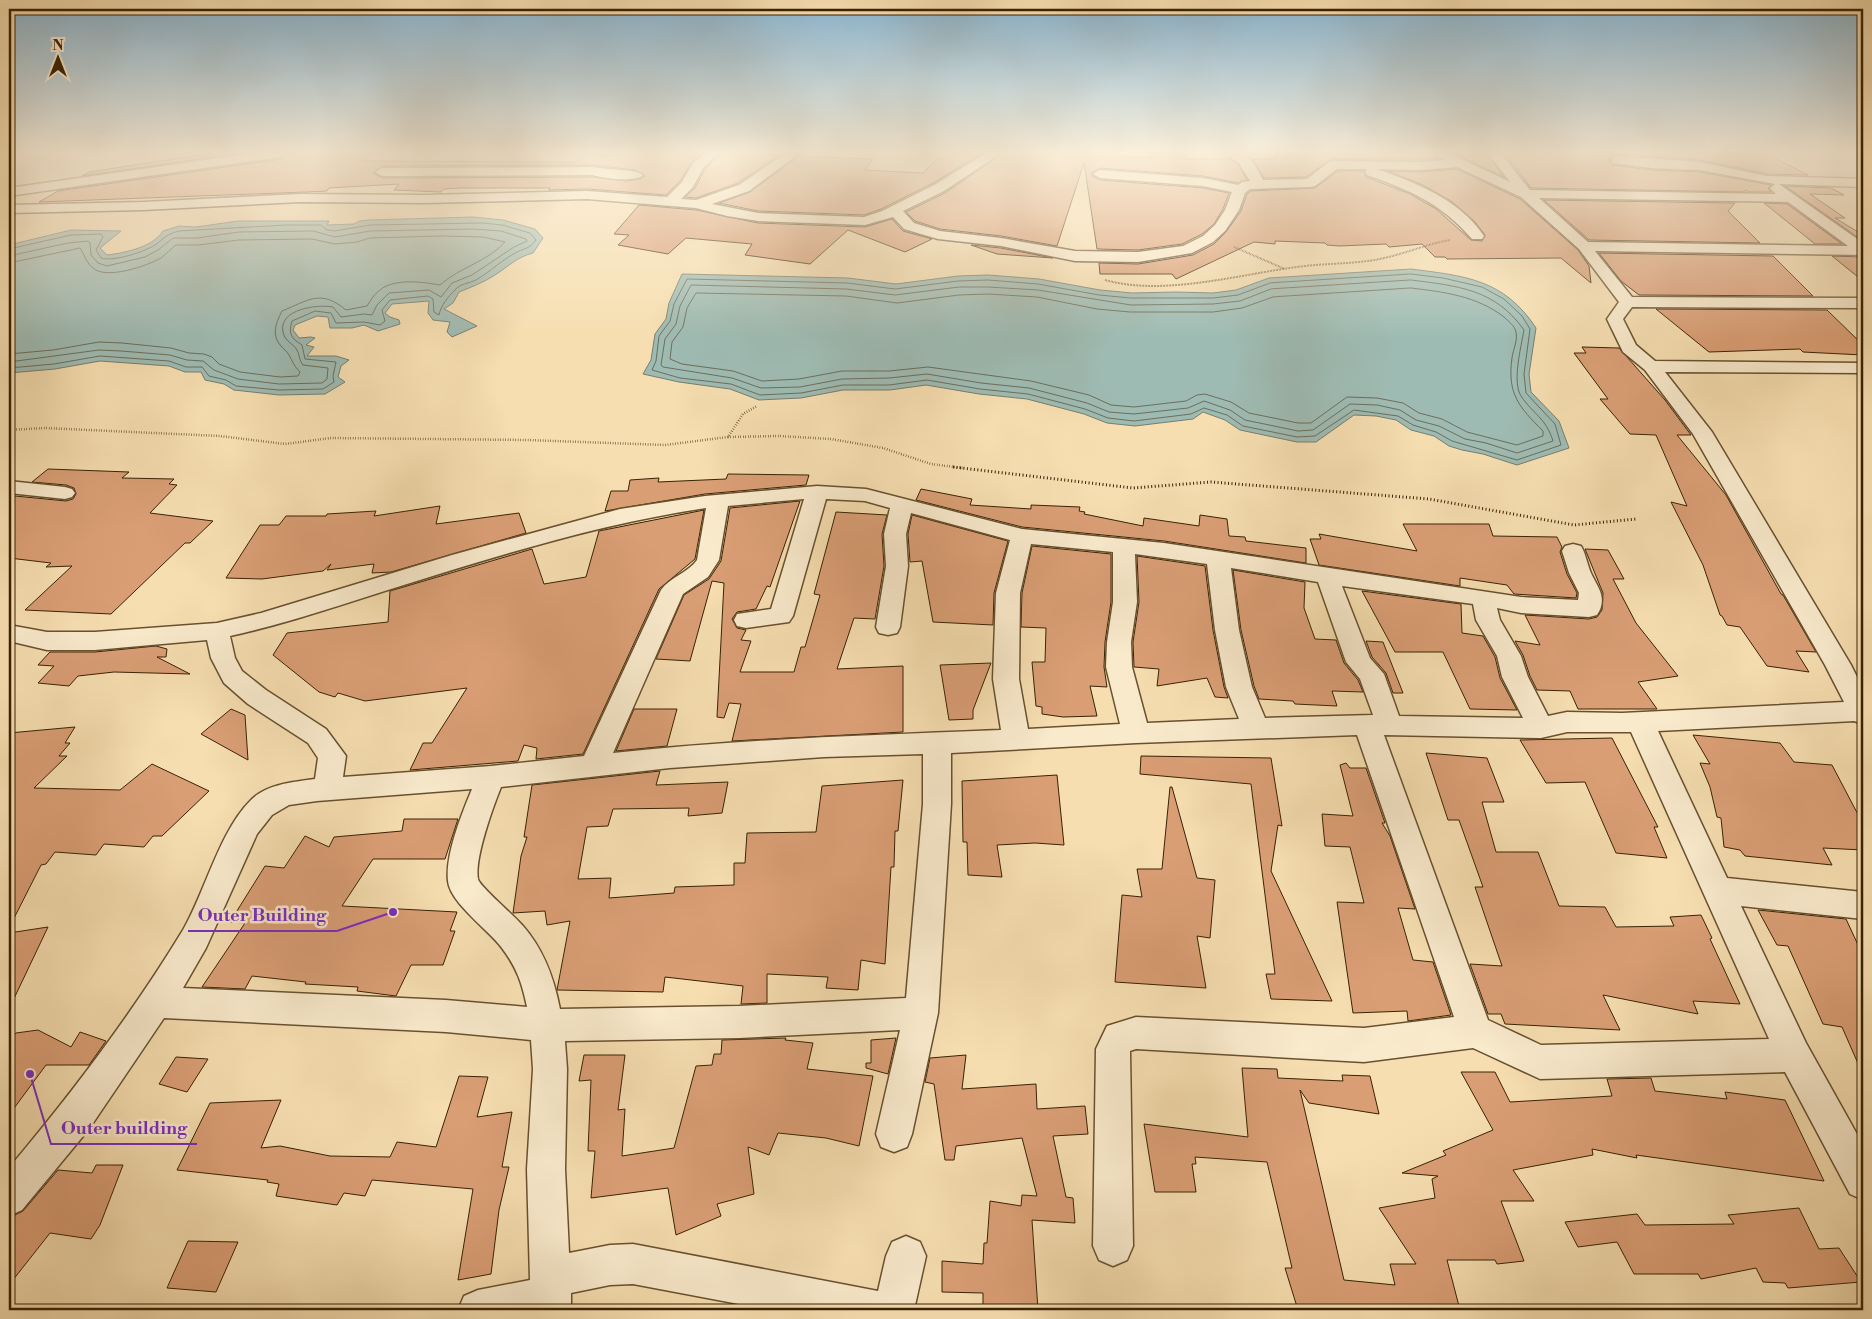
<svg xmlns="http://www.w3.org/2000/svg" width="1872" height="1319" font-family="'Libre Bodoni',serif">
  <rect width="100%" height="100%" fill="#f6deb0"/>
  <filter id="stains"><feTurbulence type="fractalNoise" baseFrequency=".004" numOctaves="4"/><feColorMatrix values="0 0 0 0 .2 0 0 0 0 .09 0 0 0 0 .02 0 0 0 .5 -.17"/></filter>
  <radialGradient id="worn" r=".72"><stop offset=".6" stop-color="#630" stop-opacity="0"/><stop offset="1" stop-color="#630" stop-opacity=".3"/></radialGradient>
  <g fill="#9ebbb3" stroke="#767e6d">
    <path d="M473,217L503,220L535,229L543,238L533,253C517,257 509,266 495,275C484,282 472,287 459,292L453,303L444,309L477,326L452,337L447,332L450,322L433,320L428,313L429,301L392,304L385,313L390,317L399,320L400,324L378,331L364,325L352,328H330L328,317L317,316L295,325L293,330L299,338L311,337L315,338L306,345L314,347L307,356H336L349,360L341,366L338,377L345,382L325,394L279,395L234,390L224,384L205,380L201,372H185L169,366L100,361L55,369L9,373V245L71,230L121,231L100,248L107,255C125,253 153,247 163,231L179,226L196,227L238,221H329L327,225L354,224L359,221L369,220Z"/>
    <path d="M1411,269C1465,276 1504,279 1536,328L1529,374L1531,392L1559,421L1569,448L1517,465L1483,454L1462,450L1449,446L1434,436L1411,430L1396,420L1376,416L1354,415L1316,442H1297L1240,430L1225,420L1203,412L1193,419L1135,426L1107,423L1084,414L1027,399L979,394L926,385L890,390H843L801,398L759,400L730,389L679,382L643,374L651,360L655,334L666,319L669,303L682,274L848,278L896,284L958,276L988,275L1039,279L1100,290L1132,293L1176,292L1213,293L1236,290L1269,278Z"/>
  </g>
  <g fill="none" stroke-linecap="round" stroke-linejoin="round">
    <g stroke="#6c6e5c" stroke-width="1">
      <path d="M9,249L71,235L101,234L103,237L96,250L101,258C113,262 144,252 155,245C166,237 165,235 179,231L286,225H321L327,230L335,231L370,225L483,223L502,225L530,233L536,240C530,248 526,248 517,252C503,259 490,272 476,280C470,283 459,284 455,290C448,297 441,305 439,315L434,312L433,299L428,296L390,300L382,310L385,321L380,325L364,322L336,323L331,313L315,311L292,321C288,334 291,338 302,345L305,359L336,362L333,376L334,382L323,389L279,390L236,386L226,380L209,376L202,367H186L169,361L100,356L54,364L9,368"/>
      <path d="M9,256L68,243L88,241L90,243L91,255L98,263L107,266L145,257L158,250L173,238H197L239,232L313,231L335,237L370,231L473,229L501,231L526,239L527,241L514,247L472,275L452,283L441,297L429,290L389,293L377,305L372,315L364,314L341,317L333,307C318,304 278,309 283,332C285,342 293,343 297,350C300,356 299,360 303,365L328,368L327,379L322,383L279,384L238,379L214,370L203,361L187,360L170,355L121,351L99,350L9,362"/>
      <path d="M9,263L80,248C84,254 87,264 93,268C106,280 147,266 161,258C166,254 171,249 176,245H198L239,240L312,239L335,244L357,242L370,238L442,236L483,237L505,242C487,262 460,267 440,285C423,282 394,278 380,290C374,294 371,300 367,306L346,310C321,289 309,300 282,311C276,323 271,335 281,346C283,349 287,351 289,355C293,362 294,366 300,372L298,376L280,377L240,372L219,364L212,357L204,354L189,353L171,348L122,343L99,342L53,350L9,354"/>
      <path d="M1411,274L1443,278L1482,287L1504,299L1522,316L1530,329L1524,374L1526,393L1555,424L1561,445L1517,460L1452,441L1436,432L1413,425L1398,416L1354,410L1315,436L1297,437L1243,426L1227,415L1204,408L1191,414L1134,421L1108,418L1085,409L1028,394L980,389L927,380L889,385H843L801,393L760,395L731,384L680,378L652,370L656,361L659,336L670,321L674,304L687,279L847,283L895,289L958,281L988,280L1038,284L1099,295L1131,298H1213L1238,295L1270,283Z"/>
      <path d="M1411,280C1458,286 1495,289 1524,330C1521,347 1512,382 1521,396C1533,414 1546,418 1553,441L1517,453L1486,443L1465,439L1439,426L1416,420L1400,410L1377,405L1350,404L1313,430L1298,431L1245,420L1230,410L1204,401L1188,408L1134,414L1109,412L1087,403L1029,388L981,383L927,374L889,378L842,379L800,387L761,388L732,378L663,367L661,365L665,339L676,324L680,306L691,285L846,289L895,295L959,287H988L1038,290L1131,305L1213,304L1240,301L1271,289Z"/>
      <path d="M1411,288C1444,292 1477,296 1504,317C1508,321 1515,326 1516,332C1518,340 1513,350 1512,358C1507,394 1519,407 1543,431V436L1517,445L1467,432L1442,419L1419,413L1403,403L1377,398L1347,397L1311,423H1298L1249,413L1231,402L1205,394L1197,395L1186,401L1134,407L1111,405L1089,395L1031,381L928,367L889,371H842L799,379L762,381L733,371L682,364L670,359L672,342L683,327L687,308L696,293L846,296L897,303L959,295L988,294L1037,297L1097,309L1130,312H1213L1242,308L1273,297Z"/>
    </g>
  </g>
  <g fill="#da9e75" stroke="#392204" fill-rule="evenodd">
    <path d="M223,153H241L82,176L89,172L206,154Z"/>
    <path d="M289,153H370L363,161L576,162L579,155H609L610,153H702L692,162L680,181L666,195L587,189L549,190L550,188H461L444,189L441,192L394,190L399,184L329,188L327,191L306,192L39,202L58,191L281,159ZM594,165L635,170L645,176L640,179L627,181L593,177L382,178L373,173L382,166Z"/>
    <path d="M720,153H767L765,155H779L738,183L696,198L685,197L695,188L705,169Z"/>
    <path d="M951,153H982L933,183L881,209L864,215L758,211L719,203L750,192L799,156L873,159L865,170L923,173L938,158L942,159Z"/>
    <path d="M1003,153H1090L1150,158L1152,153H1189L1183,159H1230L1238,164L1247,180L1238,183L1203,176L1100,168L1092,172V176L1100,180L1203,188L1229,193L1223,209L1214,224L1202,234L1182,244L1138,250L1097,249L1084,163L1057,246L1001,236L940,229L915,221L906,212L945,193Z"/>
    <path d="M1277,153H1436L1435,155L1439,159H1334L1328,161L1306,177L1264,178L1252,159H1275Z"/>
    <path d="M1453,153H1489V157L1504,177Z"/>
    <path d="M1505,153H1765L1808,175L1767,174L1700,160L1617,154L1609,159L1612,165L1652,170L1700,172L1771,185L1768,188L1771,192H1749L1746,190L1745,192L1531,188Z"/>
    <path d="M1457,169L1520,199L1578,250L1589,266L1591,283L1561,258L1447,259L1445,257H1435L1422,244L1389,247L1386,244L1339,246L1327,245L1325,243L1275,241V244L1254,242L1176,279L1172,274H1100L1099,263L1138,264L1193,255L1214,244L1226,232L1241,211L1247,194L1251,191L1315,188L1338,171H1364L1366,177L1410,194L1436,209L1471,240L1482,241L1485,235L1475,222L1451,201L1423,185L1388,171L1420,172Z"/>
    <path d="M1785,186L1831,188L1844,195L1810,194L1845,218H1835L1863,235V241Z"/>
    <path d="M1544,200L1735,203L1728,211L1760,243L1589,240Z"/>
    <path d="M1764,203L1787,204L1842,244H1815Z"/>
    <path d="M639,205L696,210L758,223L865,227L892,219L903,231L932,239L905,252L848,230L810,264L745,255L752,244L686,238L668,254L618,245L629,235L614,234Z"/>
    <path d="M971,245L1001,248L1053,258L997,254Z"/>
    <path d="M1599,253L1773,256L1813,296L1639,295L1621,281Z"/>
    <path d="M1832,256L1863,257V281Z"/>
    <path d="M1656,309L1827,310L1863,345V355L1803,352L1800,349L1709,352Z"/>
    <path d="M1582,347L1619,348L1665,400L1691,435H1677L1726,495L1781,594L1783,595L1816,652L1796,651L1809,672L1767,666L1740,627L1727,625L1722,616L1720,615L1703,565L1671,502L1687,506L1656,435L1630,434L1600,399H1608L1574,353H1586Z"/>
    <path d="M48,469L129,472L122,478L174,479L169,484L177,485L150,513L213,521L190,543H185L111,614L25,610L72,566L46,567L51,563L9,558V500L15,496L66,501L73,499L76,494L74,488L66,485L32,482Z"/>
    <path d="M728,474L809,475L806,485L705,494L605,511L611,491H628L630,480L659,478L658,482L726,479Z"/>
    <path d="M921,489L972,499L970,505L1031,509V505L1080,507L1079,511L1085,512L1084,514L1143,526L1144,518L1199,526L1200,515L1227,519L1229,536L1245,537L1246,541L1306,548V563L1164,541L1022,527L916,500Z"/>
    <path d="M800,501L770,587L767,586L756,609L737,612L732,619L737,628L746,630L741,640L751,641L740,672H794L801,647H805L820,595L814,594L836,512L887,515L882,534L884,566L875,619L854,618L837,669L903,666V732L732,741L741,704L729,703L724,718L717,717L724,583L712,581L690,661L656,659L684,595L709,579L721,561L730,508Z"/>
    <path d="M440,506L436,524L519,513L526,533L391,572L372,573L374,564L327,570L331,564L323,571L262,579L226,578L260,525H279L286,516H326L327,514L376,511L374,516Z"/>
    <path d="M704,510L695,559L659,589L583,754L536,759L537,748L524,745L518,761L410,770L423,743H432L467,688L365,701L338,693L335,697L319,692L273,655L287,633L388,622L390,591L532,549L544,584L586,577L599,531Z"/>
    <path d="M912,515L1008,541L994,593L993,625L933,622L922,561L910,562L908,534Z"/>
    <path d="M1403,524H1489L1493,536L1557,537L1562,547L1560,552L1567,574L1577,593L1576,598L1514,594L1507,585L1460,578V586L1319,565L1310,539H1321L1319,534L1417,551Z"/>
    <path d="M1032,546L1111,554V602L1105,642L1104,667L1107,687L1090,686L1097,716L1063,717L1042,714V707L1036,706L1032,662H1045L1046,628L1021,627L1022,593Z"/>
    <path d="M1585,549L1608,550L1624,579H1613L1636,623L1678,676L1638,682L1657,709H1578L1570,691L1537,690L1530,676L1523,655L1515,641L1540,645L1525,615L1589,619L1597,617L1602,610L1603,593Z"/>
    <path d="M1137,556L1205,566L1213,630L1224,687L1228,698L1215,697L1207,678L1157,686L1159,669L1134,667L1133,642L1139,602Z"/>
    <path d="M1233,570L1305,582L1304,608L1315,639L1336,640L1344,663L1358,680L1363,692L1332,691L1337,706L1295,704L1293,701L1259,699L1254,686L1241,630Z"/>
    <path d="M1362,591L1461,604L1462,633L1483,636L1495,657L1500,678L1517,710L1470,709L1443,652H1395Z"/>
    <path d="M1366,641L1383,642L1403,693H1393L1386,673L1372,657Z"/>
    <path d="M156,646L167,649L166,657H157L190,674L114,672L78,676L69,686L38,683L54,666L38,665L50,652H95Z"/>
    <path d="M991,663L973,710V719L949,720L940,665Z"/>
    <path d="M231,709L245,715L248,760L201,734Z"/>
    <path d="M634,709H677L667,746L616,751Z"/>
    <path d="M75,727L65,743H70L59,756H67L34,788L120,790L152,764L209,791L162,836H153L144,847L104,844L96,855L55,852L46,864L41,865L9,928V733Z"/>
    <path d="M1693,735L1780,743L1794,762L1832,765L1863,824V850L1823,848L1832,865L1745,856L1740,850L1724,847L1721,818L1717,817L1710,787L1700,763L1710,764Z"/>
    <path d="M1612,738L1658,827H1654L1667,858L1616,853L1585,782L1546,783L1520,740Z"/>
    <path d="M1426,753L1487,758L1504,802H1482L1496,852H1538L1559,906L1605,907L1616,927L1674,926L1670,917L1701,915L1712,938L1710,939L1740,1004L1693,1001L1698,1014L1603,995L1620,1030L1505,1024L1501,1014H1488L1470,964L1502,966L1475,887H1483L1459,820H1448Z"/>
    <path d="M1141,756L1271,758L1282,826L1278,825L1271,871L1332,1001L1271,999L1266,974H1275L1251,784L1140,774Z"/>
    <path d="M1346,763L1350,768H1366L1385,823H1382L1390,836L1415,909L1398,908L1413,960L1433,962L1451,1015L1408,1021L1407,1011L1353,1013L1337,902L1364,903L1350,847L1325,846L1322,814L1353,816L1340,765Z"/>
    <path d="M660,771L656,785L728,782L722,813L688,816L689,808L613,809L608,826L587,827L578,879L611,878L609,898L674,893L675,887L734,885V863H745L747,833L816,832L822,786L903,780L898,831H895L894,867H891L885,964L861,960L858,990L826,988L828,977L767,974V1003L741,1004L743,986L665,977L663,992L557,990L570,921L547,925L545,911L513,913L521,856L527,837H524L532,785Z"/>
    <path d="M1057,775L1064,845L1035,843L997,845L1002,877L968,875L967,842H963L962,781Z"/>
    <path d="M1170,787H1172L1197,878L1215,880L1210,938L1197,936L1206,988L1115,982L1122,895L1142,897L1137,869H1162Z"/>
    <path d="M404,819H458L445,859H373L342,906L457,912L450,931H455L443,965H411L396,996L357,991L358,987L305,984L306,982L252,976L245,989L202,987L245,923L230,922L265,866L284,868L305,836L329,847L334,837L402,831Z"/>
    <path d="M1758,910L1846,919L1859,947L1863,948V1075L1842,1027L1823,1024L1788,946L1777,945Z"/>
    <path d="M48,927L9,1009V933Z"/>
    <path d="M38,1030L71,1047L80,1032L106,1041L89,1065H46L9,1115V1036L14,1035L16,1033Z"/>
    <path d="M786,1038L785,1040L813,1043L807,1069L873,1076L859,1146L826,1138L778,1133L769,1155L748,1147L754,1194L717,1204L721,1216L676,1235L668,1188L591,1198L595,1151H588L591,1080L579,1081L584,1055H625L618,1110L625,1109L622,1156L674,1148L696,1066L712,1065L714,1054H721L722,1040Z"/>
    <path d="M896,1038L888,1074L866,1068V1063H871V1040Z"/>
    <path d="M966,1055L962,1089L1036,1084L1037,1109L1085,1106L1088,1134L1053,1136L1066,1197L1073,1198L1075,1223L1032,1220L1038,1310H983V1293L942,1292V1261L983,1264L984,1243H987L990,1201L1021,1206L1022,1195L1037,1196L1022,1138L956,1146L954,1160H945L934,1084L925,1082L930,1058Z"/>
    <path d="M176,1057L208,1059L187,1092L159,1084Z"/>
    <path d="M1242,1068L1277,1069L1278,1078L1343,1081L1342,1075L1370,1076L1379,1114L1309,1103L1300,1090L1344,1280L1395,1285L1390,1264H1416L1379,1208L1435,1198L1432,1179L1438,1176L1402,1173L1446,1155L1443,1151L1493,1130L1461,1072H1495L1510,1102L1612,1096L1607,1079L1651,1078L1655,1091L1727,1099L1725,1092L1785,1100L1824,1181L1636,1155L1637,1158L1592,1149L1593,1155L1513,1170L1534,1201H1501L1524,1261L1497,1264L1495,1260H1447L1460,1310H1298L1285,1268H1292L1267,1162L1195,1157L1196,1164H1192L1196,1192H1155L1144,1124L1248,1137Z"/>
    <path d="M459,1076L488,1077L477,1117L512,1112L502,1167H509L499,1210L491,1274L458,1280L473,1189L372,1180L365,1196L344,1193L337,1205L276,1196L279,1184L267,1182L268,1180L177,1170L210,1103L281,1100L261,1148L280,1146L330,1156L390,1157L397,1142L436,1147Z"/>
    <path d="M96,1165H123L100,1225L91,1239L50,1233L9,1285V1218L23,1211L58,1170L92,1173Z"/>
    <path d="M1799,1208L1819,1249L1839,1248L1861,1282L1788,1288L1785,1283L1763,1282L1756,1268L1701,1279L1698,1274H1634L1617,1242L1578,1247L1565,1222L1637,1214L1645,1225L1734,1224L1728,1215Z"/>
    <path d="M188,1241L238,1242L216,1292L167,1288Z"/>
  </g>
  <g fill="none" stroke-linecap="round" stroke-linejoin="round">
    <g stroke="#68512f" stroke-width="3">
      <g id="minor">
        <path d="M254,153H287L281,157L9,196V188Z"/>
        <path d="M705,153H718L703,168L693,187L681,199L696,200L739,185L786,153H800L749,191L712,204L758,213L864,217L882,211L934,185L986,153H1001L944,191L903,211L914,223L940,231L1001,238L1075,251L1138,252L1183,246L1203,236L1215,225L1225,210L1232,192L1203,186L1100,178L1093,174L1100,170L1203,178L1238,185L1242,182L1250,181L1239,163L1224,153C1249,153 1252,158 1263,180L1307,179L1329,162L1334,161L1420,162L1444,160L1437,155L1438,153H1449L1510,182L1490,156L1491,153H1503V156L1530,190L1776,194L1770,188L1775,184L1700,170L1652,168L1612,163L1611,160L1617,156L1700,162L1767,176L1863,179V187L1779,184L1863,243V255L1595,251L1632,297L1863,298V308L1632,307L1623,319L1636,345L1655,361L1863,363V373L1665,372L1712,432L1851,665L1863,689V724L1854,721L1658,731L1727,878L1863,892V919L1741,906L1806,1043L1863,1145V1200L1850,1194L1785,1072L1540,1079L1473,1048L1364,1062L1136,1049L1130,1051L1133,1246L1127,1260L1113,1266L1099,1260L1093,1246L1096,1049L1107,1026L1136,1017L1364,1028L1454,1017L1357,735L1136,743L951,753V804L938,1013L912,1134L907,1147L894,1152L881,1147L876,1134L900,1030L739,1038L565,1041L567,1069L565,1169L569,1253L610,1245L633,1244L878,1291L886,1256L892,1242L906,1236L920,1242L926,1256L914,1310H771L633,1284L610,1285L571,1293V1310H458L464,1296L478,1290L530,1280L527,1169L533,1069L531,1040L446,1032L164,1018L89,1129L22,1210L9,1216V1168C72,1093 132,1014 183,930C205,892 220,830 251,800C267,784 293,782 315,779L318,758L308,743L248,704L224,683L211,658L207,640L95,650H47L9,641V625L47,632H95L217,623L261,613L452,555L620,509L705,496L817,486L866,489L1022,529L1164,543L1521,597L1578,600L1579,593L1569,573L1562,551L1565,546L1573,544L1581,546C1586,554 1587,564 1591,573C1598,588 1608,598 1597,615L1589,617L1521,613L1497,608L1500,620L1521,656L1528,677L1548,716L1567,712L1622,713L1844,702L1825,665L1693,434L1645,370L1623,352L1607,319L1619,302L1579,249L1521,197L1457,167L1420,170L1377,169C1418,184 1459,199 1484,236L1482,239H1472C1442,204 1410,190 1367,175L1365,172L1367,169H1337L1315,186L1310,187L1250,189L1245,193L1239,210L1225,231L1213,242L1192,253L1138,262L1075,261L1001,246L938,239L904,229L893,217L865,225L758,221L727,216L696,208L587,199L424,203L300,202L143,210L9,213V205L143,202L300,194L424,195L587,191L667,197L682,182L693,163ZM1539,198L1788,202L1848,246L1588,242ZM804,499L771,609L737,614L734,620L737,626L746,628L789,622L793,616L826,499L865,501L890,508L884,534L886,566L876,627L879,633L888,635L897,633L900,627L908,566L906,534L911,513L1010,540L996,593L993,679L1001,730C872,735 742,739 613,753L683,594L708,577L719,560L728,506ZM706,508L697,560C688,573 670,577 661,590L584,756L491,766L343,777L346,756L326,729L266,690L242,671L235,658L230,636C285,624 337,606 391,589C494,557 598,524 706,508ZM1031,544L1113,552V602L1107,642L1106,667L1120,724L1028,729L1019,679L1020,593ZM1135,554L1207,564L1215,630L1226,687L1239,719L1147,723L1132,667L1131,642L1137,602ZM1231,568L1318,582L1346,662L1360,679L1373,715L1265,718L1252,687L1239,630ZM1342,586L1473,604L1476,620L1497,656L1502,677L1523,718L1399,716L1384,674L1370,658ZM1567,732H1631L1769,1039L1541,1045L1488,1020L1384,735L1541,738ZM923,754V804L906,998L739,1006L560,1009C554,978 544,950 523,926C515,916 480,887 478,879C474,859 493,807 501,787L670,768L824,757ZM472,789C462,813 445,855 448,881C450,903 489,930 502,948C517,968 522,983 527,1007L446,1000L183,988L206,948L257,834L272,815L289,805L317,801Z"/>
        <path d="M594,167C605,170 637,169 643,175C636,183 603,178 593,175L382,176L375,172L382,168Z"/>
        <path d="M9,481L65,487L72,489L75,493L72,497L65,499L9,493Z"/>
      </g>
    </g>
    <g stroke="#392204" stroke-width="2" stroke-dasharray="0.5 1" stroke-linecap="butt">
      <path d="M1234,247L1285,269"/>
      <path d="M1105,280C1165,297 1243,273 1305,266C1331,263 1359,264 1384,258C1407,253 1427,244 1450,240"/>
    </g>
    <g stroke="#392204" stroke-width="2.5" stroke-dasharray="0.5 2" stroke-linecap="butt">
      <path d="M9,430L45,428L220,436L285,444L331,438L527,440L665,445L728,437L743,414L757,406"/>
      <path d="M728,437L779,436L831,439L883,448L931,464L963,468"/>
    </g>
    <path stroke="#392204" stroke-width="3" stroke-dasharray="1 2.5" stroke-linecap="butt" d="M953,467L1133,488L1211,482L1429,499L1574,525L1636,519"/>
    <use href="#minor" fill="#f9eacc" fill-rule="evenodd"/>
  </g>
  <linearGradient id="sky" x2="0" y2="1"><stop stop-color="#8ab7d3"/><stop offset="0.45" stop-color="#fbf0db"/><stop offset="1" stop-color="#fbf0db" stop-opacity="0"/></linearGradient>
  <rect width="1872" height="338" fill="url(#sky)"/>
  <path fill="none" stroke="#7b2cbf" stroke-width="2" d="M393 912L337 931H188M30 1074L51 1144H197"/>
  <g fill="#7b2cbf" stroke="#f9eacc" stroke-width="2">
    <circle cx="393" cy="912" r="5"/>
    <circle cx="30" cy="1074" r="5"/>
  </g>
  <g font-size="18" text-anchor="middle" font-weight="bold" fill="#7b2cbf" stroke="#f9eacc" stroke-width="5" stroke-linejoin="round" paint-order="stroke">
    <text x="262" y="921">Outer Building</text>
    <text x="124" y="1134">Outer building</text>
  </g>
  <rect width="1872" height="1319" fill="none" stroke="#f6deb0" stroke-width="30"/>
  <rect x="10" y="10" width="1852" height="1299" fill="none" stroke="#392204" stroke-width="2.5"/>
  <rect x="15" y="15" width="1842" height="1289" fill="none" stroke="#392204"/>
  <g transform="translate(58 58)" stroke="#f9eacc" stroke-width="4" paint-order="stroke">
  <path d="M0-4L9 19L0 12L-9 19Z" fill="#392204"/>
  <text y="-8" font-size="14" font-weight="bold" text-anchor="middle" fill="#392204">N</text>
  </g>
  <rect width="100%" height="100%" filter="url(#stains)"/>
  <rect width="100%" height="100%" fill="url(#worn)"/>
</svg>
